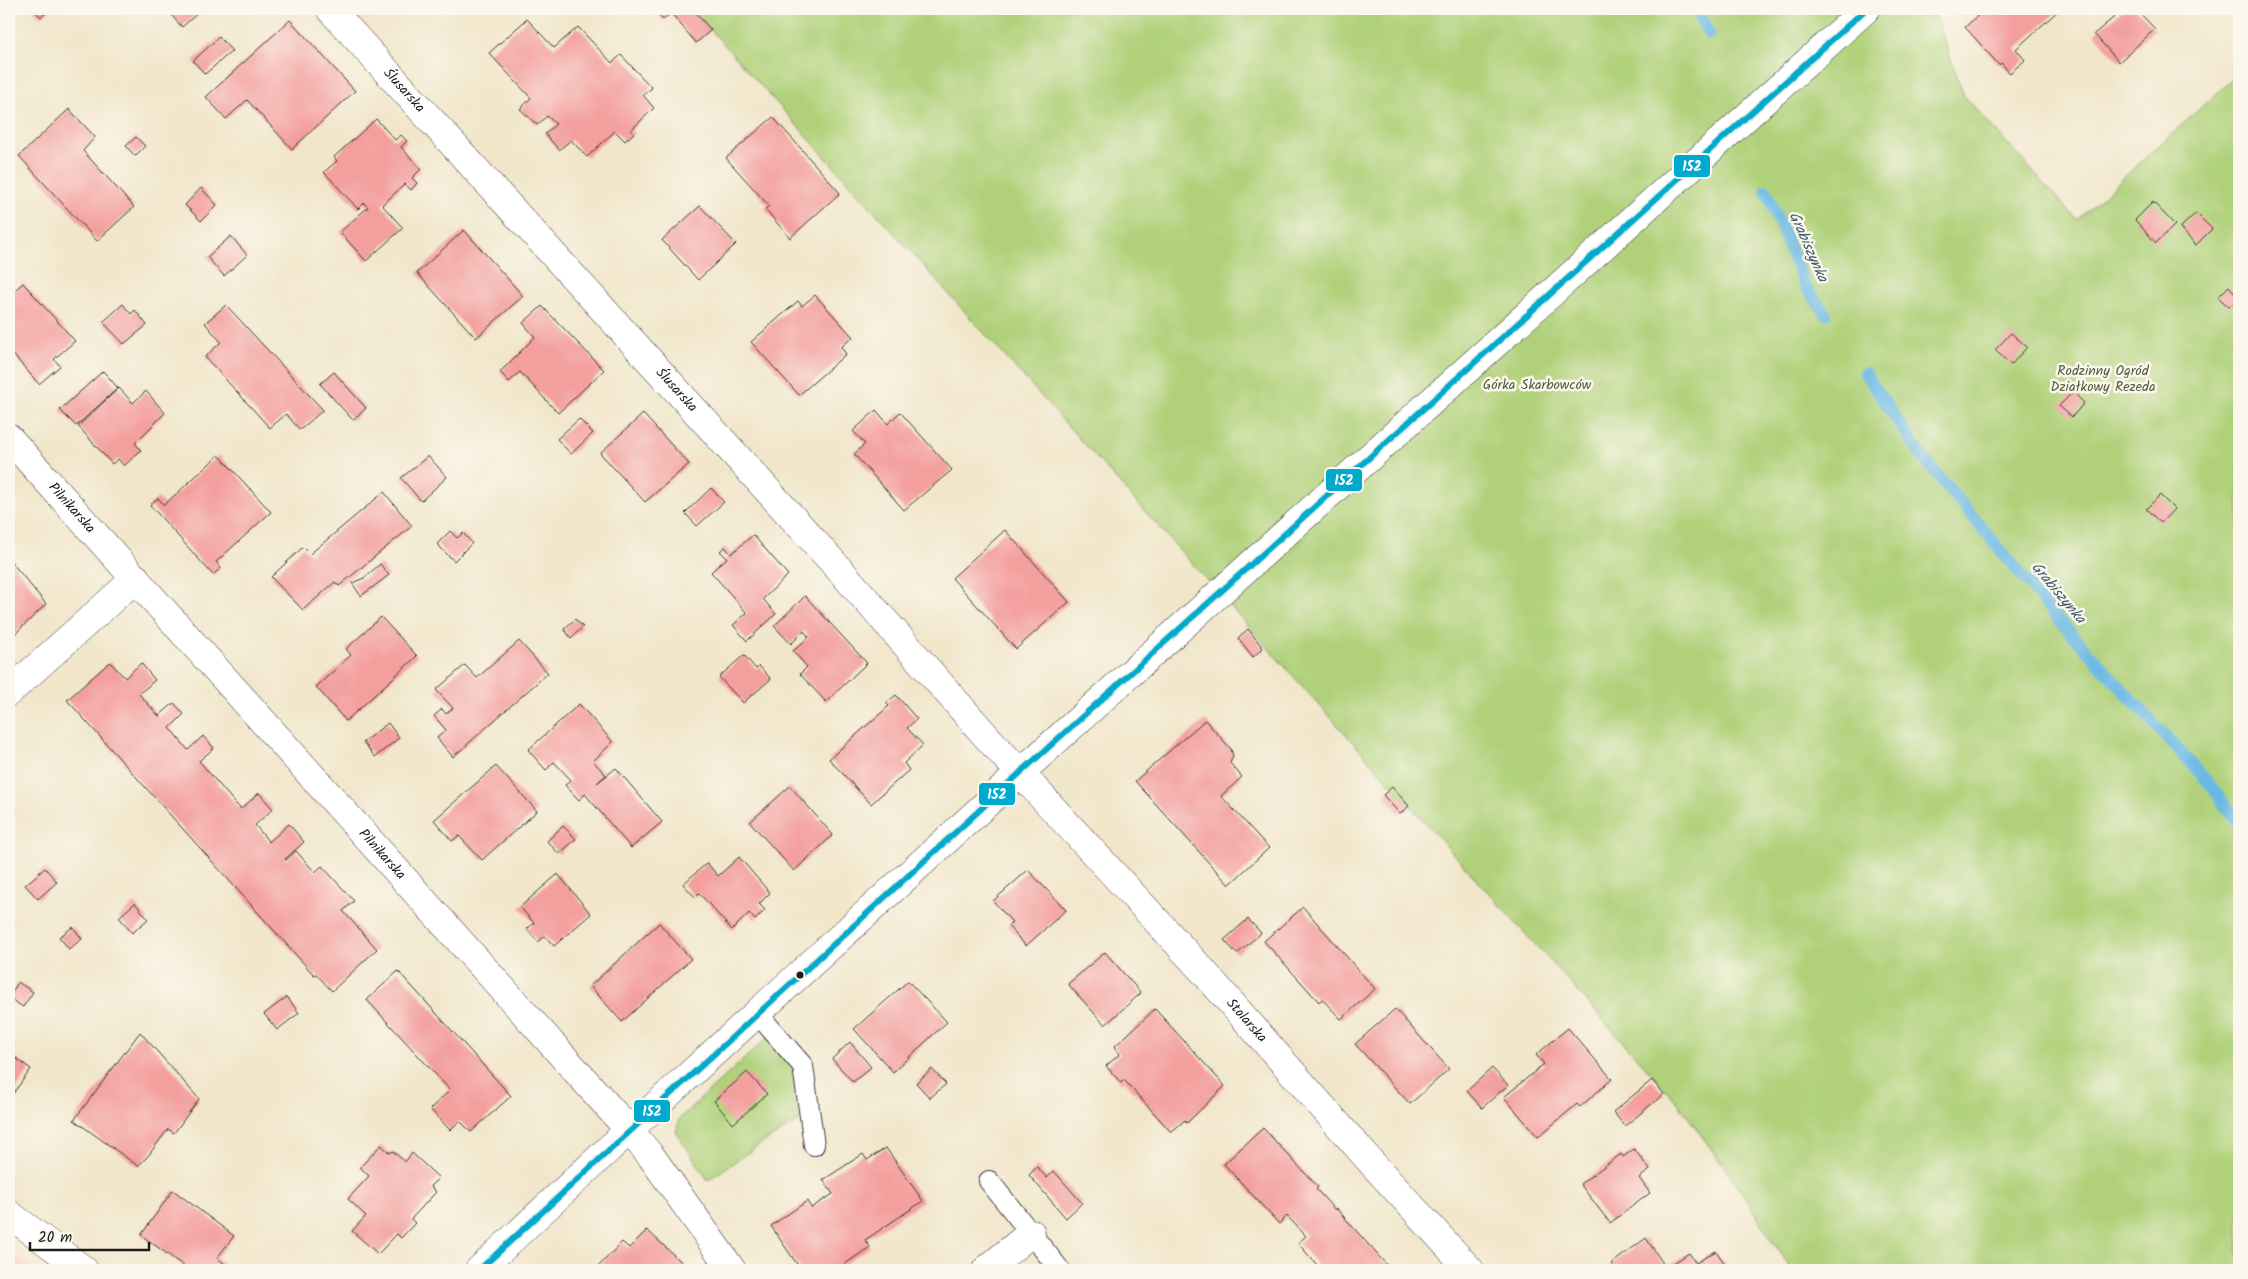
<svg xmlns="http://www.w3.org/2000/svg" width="2248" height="1279" font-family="Kalam,sans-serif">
  <rect width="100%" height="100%" fill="#fbf7ec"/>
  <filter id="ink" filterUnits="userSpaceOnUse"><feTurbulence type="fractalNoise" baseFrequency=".02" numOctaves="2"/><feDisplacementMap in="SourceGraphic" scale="10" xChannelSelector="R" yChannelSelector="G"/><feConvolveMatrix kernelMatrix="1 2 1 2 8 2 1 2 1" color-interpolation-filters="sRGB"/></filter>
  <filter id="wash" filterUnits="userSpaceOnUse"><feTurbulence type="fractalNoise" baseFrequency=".0096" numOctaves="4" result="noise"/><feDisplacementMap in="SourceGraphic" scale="20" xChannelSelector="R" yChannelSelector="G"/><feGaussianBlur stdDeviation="1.12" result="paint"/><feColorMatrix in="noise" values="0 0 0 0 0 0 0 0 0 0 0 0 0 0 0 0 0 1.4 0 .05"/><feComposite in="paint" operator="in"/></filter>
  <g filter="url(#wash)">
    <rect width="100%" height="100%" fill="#f1e6ca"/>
    <path fill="#f7d0cb" d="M9,1251L36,1270H9Z"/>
    <g fill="#b0d17a" stroke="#66764b">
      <path d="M692,9H1933L1964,96L2077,220L2239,73V1270H1791L1735,1182L1678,1103Z"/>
      <path d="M767,1038L792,1066L800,1121L762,1143L708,1180L676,1132L680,1118Z"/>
    </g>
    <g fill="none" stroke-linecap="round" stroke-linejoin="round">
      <g stroke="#6ab9e4" stroke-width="12">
        <path d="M1696,9L1709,34"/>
        <path d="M1766,190L1805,286L1826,314"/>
        <path d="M1865,373L1921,455L2064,626L2208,782L2239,824"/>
      </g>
    </g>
    <g id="blocks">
      <g fill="#f39f9e">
        <path d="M33,9H51L41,17Z"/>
        <path d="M153,9H202L182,27L166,9L159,15Z"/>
        <path d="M653,9H692L711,30L696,43L671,13L663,20Z"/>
        <path d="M1985,9H2060L2016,49L2025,60L2010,73L2001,63L1999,65L1965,27Z"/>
        <path d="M2124,9H2136L2155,29L2119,62L2094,34Z"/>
        <path d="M527,19L554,48L578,27L612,63L621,55L652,88L643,95L654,108L631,130L634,133L625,141L615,131L587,157L571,140L559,150L545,134L556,124L547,116L537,125L520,109L531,98L489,53Z"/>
        <path d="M290,20L355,91L292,149L247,100L226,119L206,97Z"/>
        <path d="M219,37L232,51L205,74L193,61Z"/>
        <path d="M69,109L95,137L83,151L134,207L97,241L19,156Z"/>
        <path d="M773,117L840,193L790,238L765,209L769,206L726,158Z"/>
        <path d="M376,119L395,140L401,135L407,141L401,147L421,169L412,178L417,183L411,190L405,184L382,205L403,228L366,261L340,232L368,207L364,203L358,209L324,172L337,161L334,157Z"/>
        <path d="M136,137L145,146L135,156L126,146Z"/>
        <path d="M201,188L217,205L201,221L185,205Z"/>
        <path d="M2153,202L2175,225L2156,243L2135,220Z"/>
        <path d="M700,206L736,244L698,280L662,240Z"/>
        <path d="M2196,213L2212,229L2196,245L2180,228Z"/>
        <path d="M464,230L523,296L476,338L417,273Z"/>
        <path d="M231,236L247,255L224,276L207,257Z"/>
        <path d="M23,283L75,341L54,359L60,366L39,384L9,350V295Z"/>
        <path d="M2229,286L2239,298L2229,307L2218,297Z"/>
        <path d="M815,295L853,337L841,347L846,354L799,395L751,342L798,301L802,306Z"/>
        <path d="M123,304L131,314L135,310L147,325L124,344L103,322Z"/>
        <path d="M226,305L323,410L300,430L286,414L270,428L205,357L221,342L205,323Z"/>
        <path d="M542,306L604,370L558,413L520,372L509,382L500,372L535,337L523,323Z"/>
        <path d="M2011,333L2027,347L2011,365L1995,350Z"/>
        <path d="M103,371L118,388L76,426L60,410Z"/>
        <path d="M334,372L366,408L353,420L320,384Z"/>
        <path d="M119,388L133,403L146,391L165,413L135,443L141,450L124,466L118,459L112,464L78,426Z"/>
        <path d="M2073,392L2084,403L2072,417L2059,406Z"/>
        <path d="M876,410L888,424L900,412L952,470L904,510L854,454L865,444L853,431Z"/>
        <path d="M643,414L689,464L645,502L600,453Z"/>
        <path d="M579,419L593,433L571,454L557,439Z"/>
        <path d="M219,455L271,512L216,562L221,568L213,575L150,505L158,498L164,505Z"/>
        <path d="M428,456L447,477L421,501L401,478Z"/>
        <path d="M711,488L724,502L697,526L685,513Z"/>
        <path d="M384,492L412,526L339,586L335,582L303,610L271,577L303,547L310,554Z"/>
        <path d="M2160,495L2174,509L2161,523L2146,509Z"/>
        <path d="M1005,530L1069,602L1016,649L952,578Z"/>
        <path d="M450,531L457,538L463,533L472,543L454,561L437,544Z"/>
        <path d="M753,535L788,575L763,599L776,614L747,641L733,625L747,613L711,572L727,558L720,551L725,547L731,554Z"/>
        <path d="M9,559L46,604L12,637L9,633Z"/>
        <path d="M380,564L389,575L361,596L352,583L364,578Z"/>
        <path d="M805,596L867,663L826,702L800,674L807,667L793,651L809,637L804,631L791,644L774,626Z"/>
        <path d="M381,617L417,656L346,721L316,687L351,655L346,649Z"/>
        <path d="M575,619L583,627L571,638L564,629Z"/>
        <path d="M1248,629L1263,648L1253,657L1238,638Z"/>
        <path d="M519,641L548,673L453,757L437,738L446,730L434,716L442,709L446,714L453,708L436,690L465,665L477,678Z"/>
        <path d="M744,655L756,669L759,666L771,679L743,703L719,677Z"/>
        <path d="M110,662L125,678L141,663L155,680L139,694L159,716L174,703L184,714L170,728L188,750L203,736L214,748L199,761L235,803L241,809L259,793L273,809L255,825L269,842L289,824L304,842L285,859L286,860L296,851L315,872L322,866L354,901L343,911L377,949L332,991L316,974L314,975L67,700Z"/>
        <path d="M896,695L917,719L907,728L923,745L904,763L909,770L871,804L829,759L889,706L886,703Z"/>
        <path d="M579,704L613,742L593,761L606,775L597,783L616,768L662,822L631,848L585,794L579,800L565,785L571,780L554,762L546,770L528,750Z"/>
        <path d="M1205,720L1231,749L1233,756L1230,763L1242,777L1221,796L1269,848L1229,885L1135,781Z"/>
        <path d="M388,723L399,738L375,757L363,742Z"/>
        <path d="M496,766L537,811L482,860L459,836L452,841L434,820Z"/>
        <path d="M790,786L833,835L794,871L750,822Z"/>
        <path d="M1392,787L1409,806L1400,814L1383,795Z"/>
        <path d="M563,826L576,839L559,854L547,841Z"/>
        <path d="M739,857L770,893L759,904L765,910L755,920L749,913L732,930L699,893L695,897L683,884L707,863L718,876Z"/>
        <path d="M45,868L57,882L38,899L25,885Z"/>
        <path d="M1028,870L1066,910L1026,946L1008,926L1012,922L993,901Z"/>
        <path d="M558,874L591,914L554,946L545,936L538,942L527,929L534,923L520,907Z"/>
        <path d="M135,903L148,919L132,933L119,917Z"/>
        <path d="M1303,907L1375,989L1341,1019L1322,999L1319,1002L1264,941Z"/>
        <path d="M1248,919L1261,933L1237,954L1224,940Z"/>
        <path d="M659,923L691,959L622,1022L590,986Z"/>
        <path d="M73,927L82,939L69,949L59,937Z"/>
        <path d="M1105,952L1141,993L1105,1025L1068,984Z"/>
        <path d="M398,971L511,1096L471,1132L460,1121L450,1130L430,1109L450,1090L367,1000Z"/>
        <path d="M908,981L947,1022L893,1072L854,1029Z"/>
        <path d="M18,982L33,992L23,1007L9,998Z"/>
        <path d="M287,997L299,1013L277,1030L264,1014Z"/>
        <path d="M1155,1009L1225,1086L1187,1123L1185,1120L1171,1132L1124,1080L1121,1083L1106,1066L1120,1054L1114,1047Z"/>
        <path d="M1395,1009L1449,1069L1410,1104L1355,1044Z"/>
        <path d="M1568,1028L1612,1079L1580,1107L1577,1104L1538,1137L1504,1097L1544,1064L1536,1055Z"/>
        <path d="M140,1032L199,1099L174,1133L168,1129L148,1156L138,1166L74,1120Z"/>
        <path d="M850,1042L871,1067L853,1082L832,1059Z"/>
        <path d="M9,1053L31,1069L9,1099Z"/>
        <path d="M1492,1068L1508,1085L1482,1108L1467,1091Z"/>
        <path d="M932,1069L946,1084L930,1098L916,1083Z"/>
        <path d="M747,1072L767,1094L733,1124L714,1101Z"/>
        <path d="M1652,1080L1664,1094L1625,1126L1613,1112Z"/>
        <path d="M1263,1128L1318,1187L1316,1189L1335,1210L1336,1208L1391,1270H1311L1317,1265L1298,1243L1306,1236L1287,1216L1279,1224L1224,1164Z"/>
        <path d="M381,1145L390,1153L393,1151L405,1162L412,1153L439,1178L430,1186L436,1192L411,1219L415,1223L401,1238L397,1234L378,1254L352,1231L366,1216L348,1199L369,1176L360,1167Z"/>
        <path d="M886,1148L923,1201L865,1240L870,1247L836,1270H801L771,1226L807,1201L811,1208L833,1194L823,1180L863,1154L867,1160Z"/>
        <path d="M1634,1149L1650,1170L1639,1178L1650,1193L1610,1223L1580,1184L1621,1154L1623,1157Z"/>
        <path d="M1037,1167L1047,1178L1054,1171L1082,1203L1066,1218L1029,1175Z"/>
        <path d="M173,1190L234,1236L217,1258L224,1263L219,1270L210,1267L207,1270H189L141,1235Z"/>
        <path d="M647,1230L690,1270H595L622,1242L629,1248Z"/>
        <path d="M1646,1238L1666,1268L1689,1253L1696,1263L1716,1251L1729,1270H1615L1611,1264Z"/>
      </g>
    </g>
  </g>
  <g filter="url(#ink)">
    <use href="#blocks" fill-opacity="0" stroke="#3c3a36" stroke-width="1"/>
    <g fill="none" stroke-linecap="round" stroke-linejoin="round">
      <g stroke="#3c3a36" stroke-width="22">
        <g id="service">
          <path d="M757,1013L803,1066L814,1145"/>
          <path d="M989,1181L1060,1270"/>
        </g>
      </g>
      <g stroke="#3c3a36" stroke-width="29">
        <g id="minor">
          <path id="s1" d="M330,9L840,570L986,736L1203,971L1370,1161L1470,1270"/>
          <path id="s2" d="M9,438L629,1130L651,1156L732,1270"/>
          <path d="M9,692L136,578"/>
          <path d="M9,1214L84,1270"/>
          <path d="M479,1270L629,1130L1020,773L1866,9"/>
          <path d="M986,1270L1031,1233"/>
        </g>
      </g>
      <use href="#service" stroke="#fff" stroke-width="20"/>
      <use href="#minor" stroke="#fff" stroke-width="28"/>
      <g stroke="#fbf7ec" stroke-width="10">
        <path id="bus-1" d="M479,1270L1020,773L1866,9"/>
      </g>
      <use href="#bus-1" stroke="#00a9ce" stroke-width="6"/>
    </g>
  </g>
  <circle fill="#1c1c1c" stroke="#fbf7ec" stroke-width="2" cx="800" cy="975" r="4.5"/>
  <g text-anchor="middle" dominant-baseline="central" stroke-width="5" stroke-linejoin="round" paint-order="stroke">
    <g font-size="14" fill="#1c1c1c" stroke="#fbf7ec">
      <text stroke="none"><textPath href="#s1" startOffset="110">Ślusarska</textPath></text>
      <text stroke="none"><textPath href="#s1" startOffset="515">Ślusarska</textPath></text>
      <text stroke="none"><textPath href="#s2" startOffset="94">Pilnikarska</textPath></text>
      <text stroke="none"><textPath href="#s2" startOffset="559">Pilnikarska</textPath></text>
      <text stroke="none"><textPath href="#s1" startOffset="1365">Stolarska</textPath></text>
    </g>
    <g font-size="14" fill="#505b3d" stroke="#fbf7ec">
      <text x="2103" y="371">Rodzinny Ogród<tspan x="2103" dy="16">Działkowy Rezeda</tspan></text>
      <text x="1537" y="385">Górka Skarbowców</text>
    </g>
    <g font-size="15" font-style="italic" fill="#3b5b6c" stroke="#fbf7ec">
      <text transform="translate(1808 247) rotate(66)">Grabiszynka</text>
      <text transform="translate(2058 593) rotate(50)">Grabiszynka</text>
    </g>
  </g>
  <g stroke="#fbf7ec" stroke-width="2">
    <rect x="1673" y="154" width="38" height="24" rx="5" fill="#00a9ce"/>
    <rect x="1325" y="468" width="38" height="24" rx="5" fill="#00a9ce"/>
    <rect x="978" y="782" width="38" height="24" rx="5" fill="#00a9ce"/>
    <rect x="633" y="1099" width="38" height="24" rx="5" fill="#00a9ce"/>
  </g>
  <g font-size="14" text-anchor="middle" font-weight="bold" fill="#fff">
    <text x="1692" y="171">152</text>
    <text x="1344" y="485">152</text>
    <text x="997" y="799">152</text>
    <text x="652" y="1116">152</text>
  </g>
  <rect width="2248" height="1279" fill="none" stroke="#fbf7ec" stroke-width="30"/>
  <path d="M30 1242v8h119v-8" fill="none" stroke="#1c1c1c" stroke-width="2.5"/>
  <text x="38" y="1242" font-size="15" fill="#1c1c1c" stroke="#fbf7ec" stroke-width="4" paint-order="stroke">20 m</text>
</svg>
